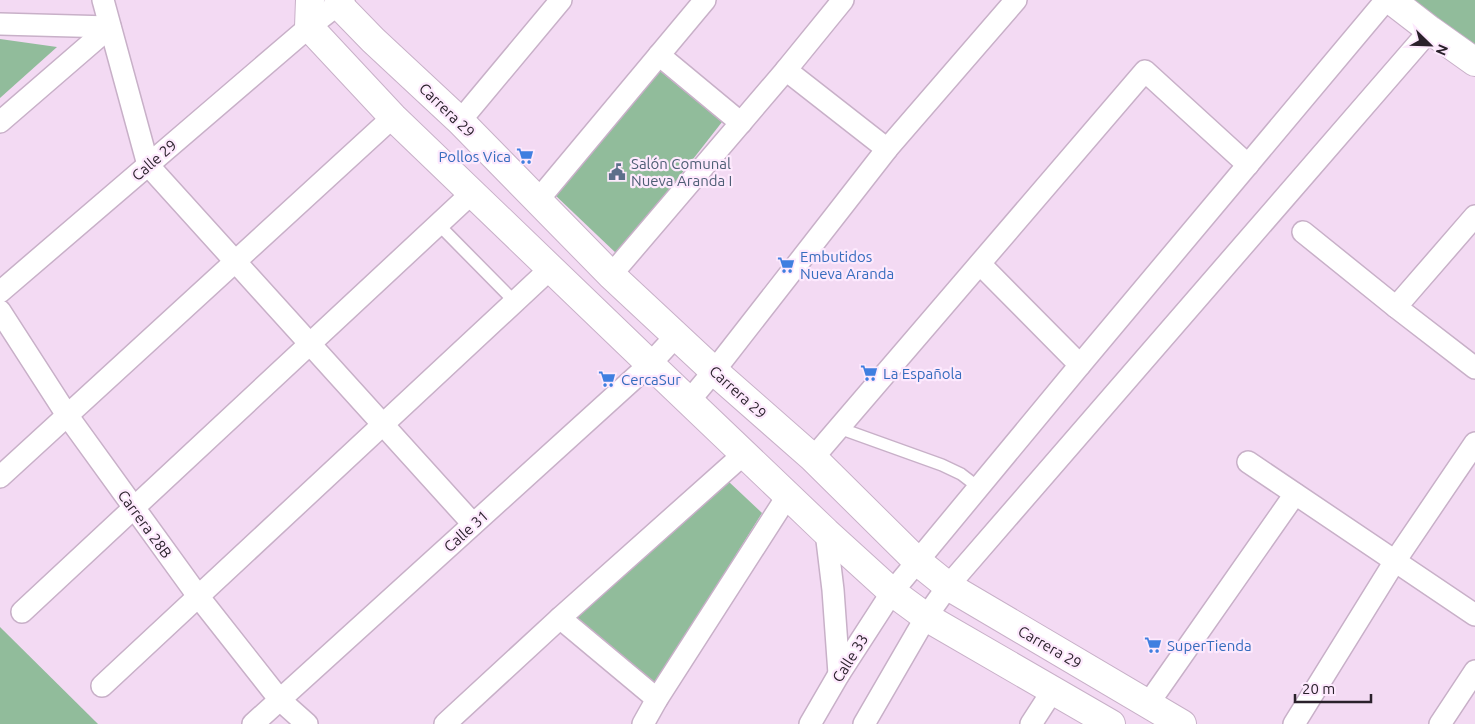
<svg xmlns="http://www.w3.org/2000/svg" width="1475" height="724" font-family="Ubuntu,sans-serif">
  <rect width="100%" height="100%" fill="#f3daf3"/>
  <g fill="#91bc9b">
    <path d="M1414,0H1475V46Z"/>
    <path d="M0,39L57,47L0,98Z"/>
    <path d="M660,71L722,122L618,255L555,195Z"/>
    <path d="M728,481L762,513L654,686L575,617Z"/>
    <path d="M0,627L98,724H0Z"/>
  </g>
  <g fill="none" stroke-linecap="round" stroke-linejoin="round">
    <g stroke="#c8b0c8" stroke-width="14">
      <g id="lane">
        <path d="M438,224L515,302"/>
        <path d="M839,428L942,465L961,474L978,487"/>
      </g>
    </g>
    <g stroke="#c8b0c8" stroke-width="24">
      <g id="street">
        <path d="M103,0L148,165L473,524"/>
        <path d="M0,24L110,27"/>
        <path d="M659,55L741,123"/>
        <path d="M786,70L887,149"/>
        <path d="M460,121L561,0"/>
        <path d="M0,122L110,27"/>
        <path d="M538,200L705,0"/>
        <path d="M1303,232L1396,307L1475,368"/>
        <path d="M980,264L1080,365"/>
        <path d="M611,275L786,70L843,0"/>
        <path d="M0,292L309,27L344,0"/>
        <path d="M1396,307L1475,216"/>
        <path d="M0,311L67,415L198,596L280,700L307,724"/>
        <path d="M689,401L714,371L887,149L1016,0"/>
        <path d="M813,458L1145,71L1248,165"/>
        <path d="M1248,462L1475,615"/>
        <path d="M0,477L393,117"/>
        <path d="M826,532L833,590L839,674"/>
        <path d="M22,612L473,192"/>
        <path d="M560,618L657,699"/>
        <path d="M102,686L551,268"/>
        <path d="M1148,704L1295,494"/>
        <path d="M253,724L650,364L676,336"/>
        <path d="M445,724L560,618L745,453"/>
        <path d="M643,724L657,699L788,495"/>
        <path d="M810,724L839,674L892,592L1080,365L1386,0"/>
        <path d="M864,724L926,617L948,586L1430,30"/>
        <path d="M1031,724L1053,690"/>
        <path d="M1294,724L1395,561L1475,443"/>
        <path d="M1440,724L1475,671"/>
      </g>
    </g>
    <g stroke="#c8b0c8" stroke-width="30">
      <g id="secondary">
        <path d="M310,0L309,27L393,117L650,364L826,532L892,592L926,617L1111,724"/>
        <path d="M1391,0L1430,30L1475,62"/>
        <path d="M338,4L373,40L460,121L611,275L714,371L813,458L917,561L948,586L1182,724"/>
      </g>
    </g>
    <use href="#lane" stroke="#fff" stroke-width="11"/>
    <use href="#street" stroke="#fff" stroke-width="21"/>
    <use href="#secondary" stroke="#fff" stroke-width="28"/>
  </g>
  <defs>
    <g id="supermarket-bare" transform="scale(1.35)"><path d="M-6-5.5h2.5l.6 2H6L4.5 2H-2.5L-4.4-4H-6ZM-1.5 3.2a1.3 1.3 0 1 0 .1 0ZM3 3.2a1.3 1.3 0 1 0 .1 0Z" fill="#3f7fe0" stroke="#fde9fd" stroke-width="2.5" paint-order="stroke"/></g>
    <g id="civic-bare" transform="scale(1.35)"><path d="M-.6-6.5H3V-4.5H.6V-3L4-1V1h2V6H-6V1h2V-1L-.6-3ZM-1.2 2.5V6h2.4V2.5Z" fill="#5c6f8a" stroke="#fde9fd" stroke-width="2.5" paint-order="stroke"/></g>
  </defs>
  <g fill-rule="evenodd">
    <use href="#supermarket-bare" x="525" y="156"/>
    <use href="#civic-bare" x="617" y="172"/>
    <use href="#supermarket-bare" x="786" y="265"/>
    <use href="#supermarket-bare" x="869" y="373"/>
    <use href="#supermarket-bare" x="607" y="379"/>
    <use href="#supermarket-bare" x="1153" y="645"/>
  </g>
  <g text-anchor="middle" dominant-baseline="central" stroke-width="4.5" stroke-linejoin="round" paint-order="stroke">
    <g font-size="15" fill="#2a212b" stroke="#fde9fd">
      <text transform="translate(447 110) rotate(44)">Carrera 29</text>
      <text transform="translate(154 160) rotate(-41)">Calle 29</text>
      <text transform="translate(738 392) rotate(42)">Carrera 29</text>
      <text transform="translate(145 524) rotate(54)">Carrera 28B</text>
      <text transform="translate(466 531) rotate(-42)">Calle 31</text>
      <text transform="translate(1050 647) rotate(30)">Carrera 29</text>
      <text transform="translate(850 658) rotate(-58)">Calle 33</text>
    </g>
    <g font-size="15" fill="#366cbe" stroke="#fde9fd" text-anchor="start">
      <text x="511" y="156" text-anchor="end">Pollos Vica</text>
      <text x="800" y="256">Embutidos<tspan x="800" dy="17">Nueva Aranda</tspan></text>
      <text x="883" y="373">La Española</text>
      <text x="621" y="379">CercaSur</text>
      <text x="1167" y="645">SuperTienda</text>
    </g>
    <g font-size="15" fill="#4e5e75" stroke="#fde9fd" text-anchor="start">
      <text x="631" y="163">Salón Comunal<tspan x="631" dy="17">Nueva Aranda I</tspan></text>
    </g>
  </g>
  <g transform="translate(1430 45) rotate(113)" stroke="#fde9fd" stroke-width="4" paint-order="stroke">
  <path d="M0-4L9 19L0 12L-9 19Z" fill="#2a212b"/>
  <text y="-8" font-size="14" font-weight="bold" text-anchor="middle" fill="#2a212b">N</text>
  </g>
  <path d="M1295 694v8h76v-8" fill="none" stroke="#2a212b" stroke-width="2.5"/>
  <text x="1302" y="694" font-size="15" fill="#2a212b" stroke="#fde9fd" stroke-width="4" paint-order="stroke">20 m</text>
</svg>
